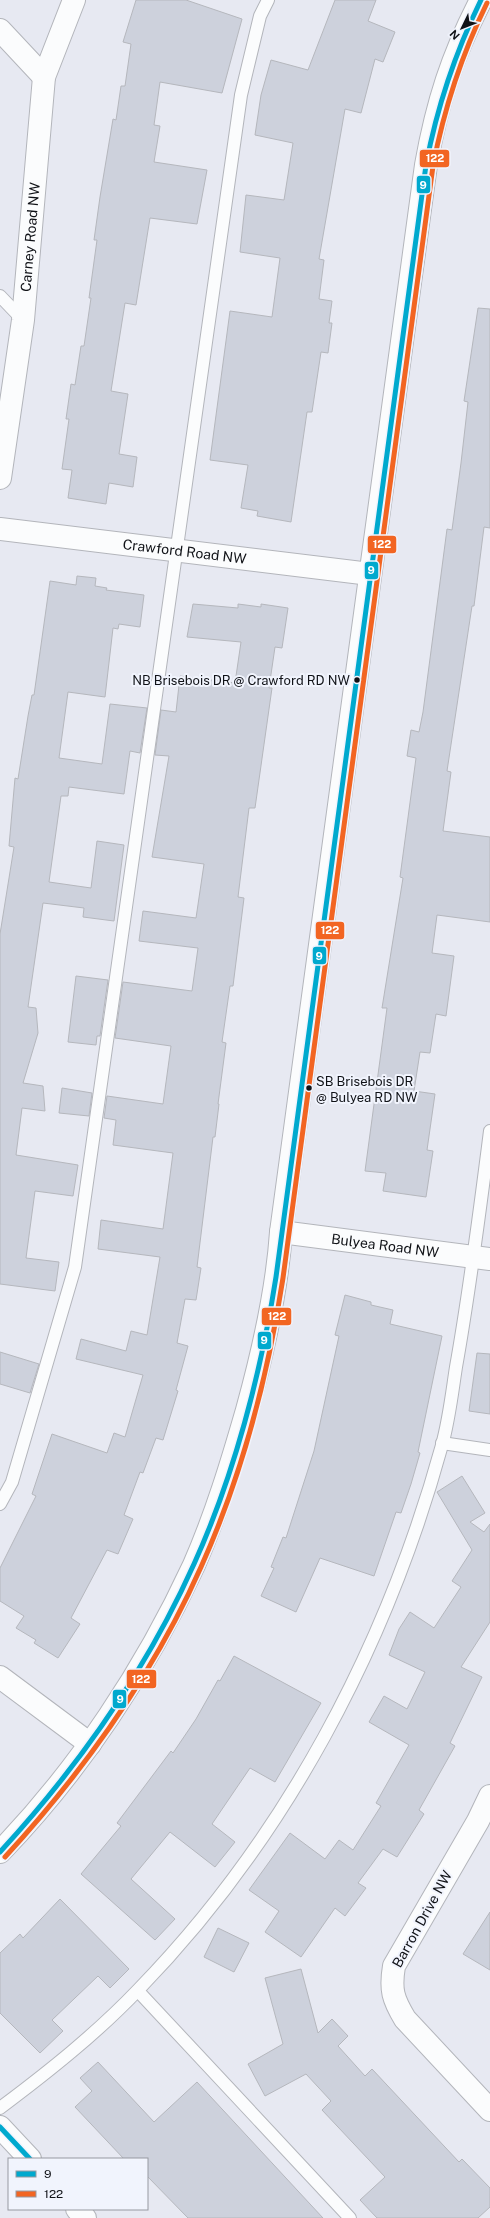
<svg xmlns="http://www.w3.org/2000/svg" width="490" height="2218" font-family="'Public Sans',sans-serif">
  <rect width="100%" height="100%" fill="#e7e9f2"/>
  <g fill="#cdd1dc" stroke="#b5b7bd">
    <path d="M136,0H186L242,19L222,93L160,82L154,125L160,126L154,162L207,170L197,224L150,218L136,305L125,303L111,391L128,394L119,454L137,457L133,487L109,483L106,504L68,498L72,470L62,469L69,419H66L71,384L75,385L81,346H84L91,298H89L97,240H94L100,197L113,119L116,120L121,86H125L131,44L123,42Z"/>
    <path d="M335,0H376L368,21L395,32L383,62L375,59L361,113L345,109L319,259L324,260L319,299L332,301L329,323H332L328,353L321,352L312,412H307L291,522L257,516L258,511L241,508L248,465L210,460L230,311L272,317L280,258L240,252L246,195L284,200L293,143L255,135L261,95L271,60L308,70Z"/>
    <path d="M478,308L490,309V528L484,527L474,606H472L447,771L451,772L443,831L490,837V922L437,915L432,953L454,956L446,1016L436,1014L430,1053L420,1052L414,1091L435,1094L427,1150L433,1151L426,1197L383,1191L386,1173L365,1171L387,1008H382L403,878L400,877L416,758L407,756L411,730L419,732L423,712L447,529L452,530L461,463L468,402L464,401Z"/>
    <path d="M77,576L96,578L95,586L107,588L106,590L144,595L140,627L119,624L118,629L113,628L105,697L68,692L59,758L102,764L110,704L147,708L140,753L130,751L124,794L69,787L68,796H61L49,882L91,888L97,841L124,845L114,921L83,917L84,908L43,903L28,1007L36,1008L38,1033L23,1083L43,1086L45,1111L22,1108L16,1155L78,1165L73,1196L35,1191L26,1258L59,1262L55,1291L0,1284V934L14,847L9,846L15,778L18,779L28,716L32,695H34L50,581L76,585Z"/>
    <path d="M193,604L238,608V604L261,607V604L288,608L282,648L275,647L269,688H272L255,808H249L238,897L244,898L233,986H230L222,1042L226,1043L218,1104H219L215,1137H213L197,1267L201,1268L196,1300L185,1299L177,1343L188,1346L176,1390L178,1391L163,1440L156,1438L143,1473L140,1472L124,1515L133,1519L118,1554L107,1550L71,1618L80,1624L58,1658L34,1643L36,1640L16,1628L24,1616L0,1601V1568L36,1496L32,1494L52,1434L107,1453L114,1433L125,1437L143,1375L76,1359L81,1339L126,1351L131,1331L147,1335L160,1257L98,1249L101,1220L163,1229L173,1153L113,1145L116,1120L104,1118L107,1096L163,1104L171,1046L115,1038L123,982L192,991L198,948L139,941L143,911L196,918L204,864L152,857L169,756L155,755L161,710L176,712L180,676L235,683L241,642L187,637Z"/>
    <path d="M76,976L108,980L100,1036H97L96,1045L68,1042Z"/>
    <path d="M62,1088L92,1093L89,1116L59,1113Z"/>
    <path d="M345,1295L371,1302V1305L393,1310L390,1324L442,1336L418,1452L420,1453L411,1484L401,1513L396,1512L374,1576L320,1558L296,1612L261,1596L274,1568L271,1567L283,1537L286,1538L314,1451L339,1336L335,1335Z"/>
    <path d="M0,1352L39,1364L30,1393L0,1384Z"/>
    <path d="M477,1353L490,1354V1414L469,1411Z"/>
    <path d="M462,1476L485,1513L470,1522L484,1532L490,1524V1622L461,1667L482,1677L450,1743L455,1746L419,1810L424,1814L397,1857L383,1849L358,1883L366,1888L345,1916L335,1908L301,1957L265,1932L279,1911L249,1890L290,1833L325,1859L339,1840L353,1850L381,1806L376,1803L409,1745L369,1722L384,1696L407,1709L425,1672L389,1655L399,1629L410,1612L434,1628L461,1587L452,1581L472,1550L437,1492Z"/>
    <path d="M234,1656L321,1703L275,1782L250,1768L212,1824L235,1842L215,1867L170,1832L131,1879L175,1919L155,1940L81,1874L121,1826L117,1823L171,1751L173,1753L196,1719L218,1680L220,1681Z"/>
    <path d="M60,1899L129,1969L110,1988L98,1976L52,2020L63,2031L40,2053L0,2013V1953L20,1934L23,1938Z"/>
    <path d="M490,1912V1970L463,1954Z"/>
    <path d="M218,1928L249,1943L234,1972L204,1957Z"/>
    <path d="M301,1969L318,2033L332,2019L348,2036L338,2046L365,2076L372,2069L459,2162L462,2159L490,2188V2207L478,2218H377L360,2200L385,2177L322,2110L331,2101L306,2074L265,2096L248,2064L283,2044L265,1978Z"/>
    <path d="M98,2062L154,2122L197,2082L323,2218H188L147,2176V2159H124L75,2107L92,2091L80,2078Z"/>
  </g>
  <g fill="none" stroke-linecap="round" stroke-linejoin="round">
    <g stroke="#b3b5bb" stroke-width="14">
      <g id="lane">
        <path d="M0,296L23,320"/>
        <path d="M442,1443L490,1450"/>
        <path d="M0,1504L12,1482L75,1267L241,95L260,16L268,0"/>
        <path d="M138,1991L350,2218"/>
        <path d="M0,2108C48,2072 96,2034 138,1990C285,1839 386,1648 442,1445C449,1420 452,1393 456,1367C470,1289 480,1210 490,1131"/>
      </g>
    </g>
    <g stroke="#b3b5bb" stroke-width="24">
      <g id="street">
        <path d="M0,30L44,77"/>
        <path id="s1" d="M0,478L23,320L44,77L74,0"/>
        <path id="s2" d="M0,529L370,574"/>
        <path d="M0,1677L90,1744"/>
        <path d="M490,1796L478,1821L394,1966C390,1990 393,1999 405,2019L490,2110"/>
      </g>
    </g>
    <g stroke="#b3b5bb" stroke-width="24">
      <g id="secondary">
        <path id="s3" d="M281,1232L490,1259"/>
        <path d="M0,1852C80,1769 146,1669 194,1565C216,1515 232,1462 247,1410C263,1352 277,1292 281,1232L426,165C437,103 452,56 481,0"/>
        <path d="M0,2127L30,2159"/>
        <path d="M77,2209L85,2218"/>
      </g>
    </g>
    <use href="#lane" stroke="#fbfcfd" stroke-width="12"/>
    <use href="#street" stroke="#fbfcfd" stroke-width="22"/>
    <use href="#secondary" stroke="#fbfcfd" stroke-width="22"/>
    <g stroke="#f1f4fd" stroke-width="8">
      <g id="bus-1">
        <path d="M0,1852C79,1766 146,1671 194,1564C234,1476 261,1373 276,1277L426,165C437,107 455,53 481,0"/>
        <path d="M0,2127L30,2159"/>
      </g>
    </g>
    <g stroke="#f1f4fd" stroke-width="8">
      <path id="bus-2" d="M5,1857C84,1771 153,1675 201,1567C241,1478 268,1375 283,1278L433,166C444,109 461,56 487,3"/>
    </g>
    <use href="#bus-1" stroke="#00a9ce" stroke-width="5"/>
    <use href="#bus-2" stroke="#f26522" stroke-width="5"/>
  </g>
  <g fill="#101217" stroke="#f1f4fd" stroke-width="1.5">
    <circle cx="357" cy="680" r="3.5"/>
    <circle cx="309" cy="1088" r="3.5"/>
  </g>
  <g text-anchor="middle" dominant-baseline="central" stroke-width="4" stroke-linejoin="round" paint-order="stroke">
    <g font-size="13" fill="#101217" stroke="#f1f4fd" text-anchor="end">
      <text x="350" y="680">NB Brisebois DR @ Crawford RD NW</text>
      <text x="316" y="1081" text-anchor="start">SB Brisebois DR<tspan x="316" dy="16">@ Bulyea RD NW</tspan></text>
    </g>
    <g font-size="14" fill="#101217" stroke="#f1f4fd">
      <text stroke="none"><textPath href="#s1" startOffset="243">Carney Road NW</textPath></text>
      <text stroke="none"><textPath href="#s2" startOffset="186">Crawford Road NW</textPath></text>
      <text stroke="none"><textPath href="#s3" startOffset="105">Bulyea Road NW</textPath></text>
      <text transform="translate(422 1919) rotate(-61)">Barron Drive NW</text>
    </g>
  </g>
  <g stroke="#f1f4fd" stroke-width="1.5">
    <rect x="419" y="149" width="31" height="19" rx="4" fill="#f26522"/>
    <rect x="416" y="175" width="15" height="19" rx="4" fill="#00a9ce"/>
    <rect x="367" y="535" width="30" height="19" rx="4" fill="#f26522"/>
    <rect x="364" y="561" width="15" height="19" rx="4" fill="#00a9ce"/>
    <rect x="315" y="921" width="30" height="19" rx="4" fill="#f26522"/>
    <rect x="312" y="946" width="15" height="19" rx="4" fill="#00a9ce"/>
    <rect x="261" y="1307" width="31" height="19" rx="4" fill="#f26522"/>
    <rect x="257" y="1331" width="15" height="19" rx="4" fill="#00a9ce"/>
    <rect x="126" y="1669" width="31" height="20" rx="4" fill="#f26522"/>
    <rect x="112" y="1689" width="15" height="20" rx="4" fill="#00a9ce"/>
  </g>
  <g font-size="11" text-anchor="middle" font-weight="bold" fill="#fff">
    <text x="435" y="162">122</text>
    <text x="423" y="189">9</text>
    <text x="382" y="548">122</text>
    <text x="371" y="574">9</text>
    <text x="330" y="934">122</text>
    <text x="319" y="960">9</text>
    <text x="277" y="1320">122</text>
    <text x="264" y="1344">9</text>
    <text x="141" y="1683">122</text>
    <text x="120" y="1703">9</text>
  </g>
  <rect x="8" y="2158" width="140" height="52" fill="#f1f4fd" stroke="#979aa1"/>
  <rect x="16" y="2171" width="20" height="6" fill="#00a9ce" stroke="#979aa1"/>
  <text x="44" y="2178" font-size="12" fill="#101217">9</text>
  <rect x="16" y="2191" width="20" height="6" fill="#f26522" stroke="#979aa1"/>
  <text x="44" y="2198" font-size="12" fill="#101217">122</text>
  <g transform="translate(462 28) rotate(227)" stroke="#f1f4fd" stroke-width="3" paint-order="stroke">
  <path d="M0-3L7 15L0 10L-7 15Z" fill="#101217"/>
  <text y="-6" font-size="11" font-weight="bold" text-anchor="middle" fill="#101217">N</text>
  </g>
</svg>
